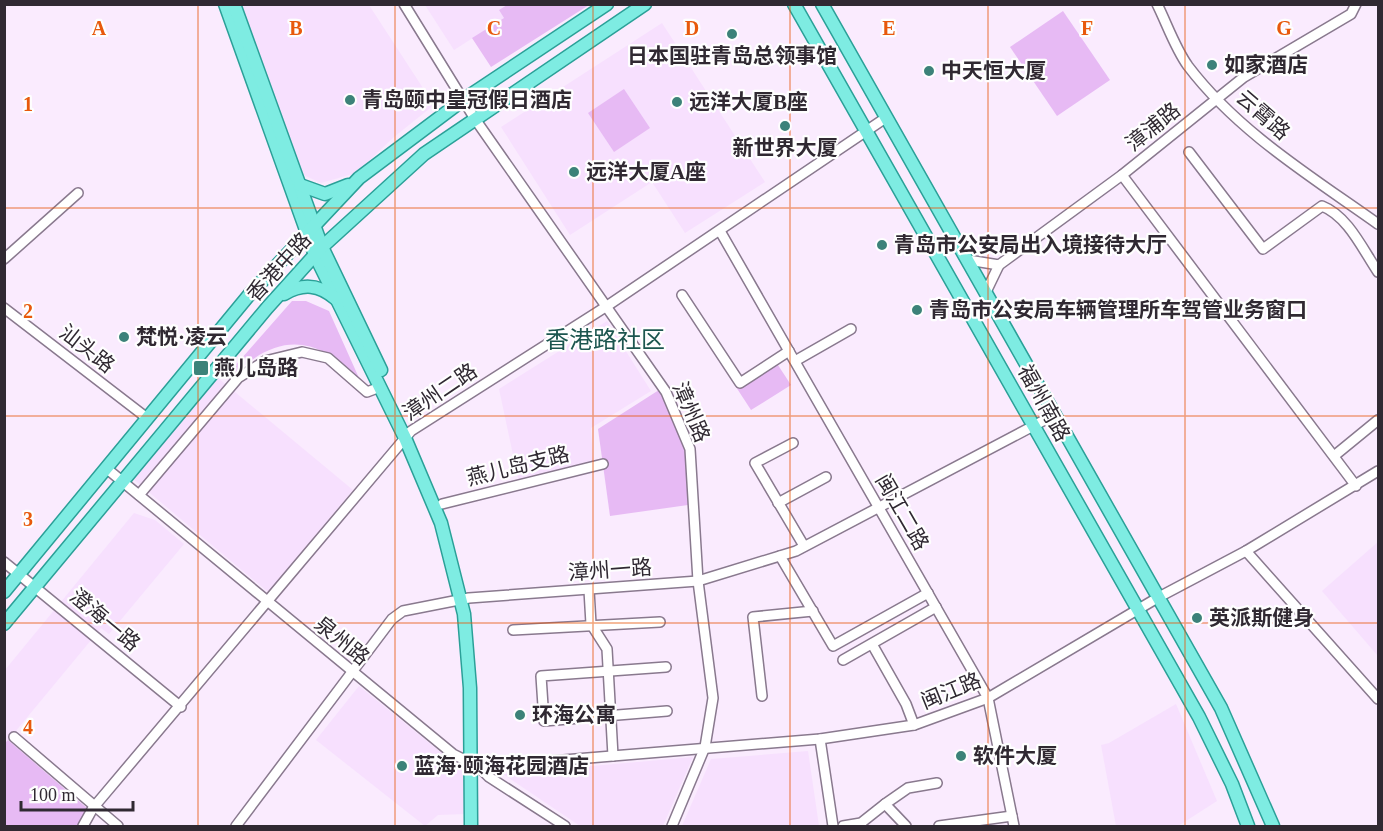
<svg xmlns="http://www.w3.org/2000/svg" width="1383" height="831" font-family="'Times New Roman','Noto Sans SC',serif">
  <rect width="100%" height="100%" fill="#faebfe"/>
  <g fill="#f7e0fe">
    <path d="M239,5H369L434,105L394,137L356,173L321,183L299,173Z"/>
    <path d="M425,5H507L499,10L504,18L454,50Z"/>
    <path d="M662,23L765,182L685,233L652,182L570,235L501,127Z"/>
    <path d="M607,321L651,391L591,428L593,463L519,483L499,389Z"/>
    <path d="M218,378L353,490L268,592L133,479Z"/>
    <path d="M134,513L155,520L184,544L109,634L101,628L5,744V670Z"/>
    <path d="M1378,542V656L1322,591Z"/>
    <path d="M359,686L465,772L466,814L438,815L425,826L316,740Z"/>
    <path d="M1176,704L1217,801L1178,826H1116L1101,745L1109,743Z"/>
    <path d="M808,751L819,826H682L711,759Z"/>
    <path d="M693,757L663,826H580L503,774Z"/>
  </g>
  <g fill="#e7baf4">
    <path d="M507,5V4L589,5L491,67L472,38L504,18L499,10Z"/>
    <path d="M1063,11L1110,80L1057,116L1010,47Z"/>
    <path d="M624,89L650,128L614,152L588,113Z"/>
    <path d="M292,301H306L329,311L359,378C313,334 277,333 230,378L226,376Z"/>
    <path d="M776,362L791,385L751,410L736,387Z"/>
    <path d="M659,390L686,450L688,505L610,516L598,429Z"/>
    <path d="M8,740L88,809L79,826H5L4,744Z"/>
  </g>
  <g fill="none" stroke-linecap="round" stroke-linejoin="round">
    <g stroke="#89798e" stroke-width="12">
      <g id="minor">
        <path d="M404,4L475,119L666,392L690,449L698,581L713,698L705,747L672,826"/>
        <path d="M1157,4C1167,24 1175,48 1188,66C1238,132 1312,177 1378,224"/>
        <path d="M1189,152L1263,249L1322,206C1348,216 1363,250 1378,272"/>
        <path d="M1122,175L1356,486"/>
        <path d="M720,231L988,698L1014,826"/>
        <path d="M4,259L78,193"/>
        <path d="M968,260L999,265L1122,175L1244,77L1351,14L1356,4"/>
        <path d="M986,292L999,265"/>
        <path d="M682,295L740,383L789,351"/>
        <path d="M4,308L147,418"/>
        <path d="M795,361L851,329"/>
        <path d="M793,443L755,463L804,546"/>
        <path d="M1334,456L1378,420"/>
        <path d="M106,468L453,754L479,767L489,777L565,826"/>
        <path d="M139,495L238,378L265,361L302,352L328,358L367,392L380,387"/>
        <path d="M778,503L826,477"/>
        <path d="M442,504L603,464"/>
        <path d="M1246,551L1378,699"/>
        <path d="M780,556L833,646L928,593"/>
        <path d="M4,562L181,707"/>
        <path d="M589,590L591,624L607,649L613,756"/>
        <path d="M513,630L660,622"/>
        <path d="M872,644L906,704L914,725"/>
        <path d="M843,660L936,607"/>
        <path d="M666,667L541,676L544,721L667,711"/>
        <path d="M762,696L753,617L813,611"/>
        <path d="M14,737L118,826"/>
        <path d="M820,739L833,826"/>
        <path d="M479,767L820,739L914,725L988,698L1159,597L1246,551L1378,471"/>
        <path d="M83,826L93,808L411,431L607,306L887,117"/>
        <path d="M236,826L392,619L403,611L469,598L698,581L796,551L1056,414"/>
        <path d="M843,826L861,823L885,804"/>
        <path d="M906,826L885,804L908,788L937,783"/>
        <path d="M939,826L1012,816"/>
      </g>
    </g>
    <g stroke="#2ba098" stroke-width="15">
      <g id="major">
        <path d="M225,4L315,255L405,438L441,523L464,614L470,688L471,826"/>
        <path d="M234,4L322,247L381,370"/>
        <path d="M794,4L1199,717L1232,784L1248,826"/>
        <path d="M822,4L1221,708L1273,826"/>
        <path d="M300,185L325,194L348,185"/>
        <path d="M284,294C303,283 319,284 336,299"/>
        <path d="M4,592L249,295L359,178L463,100L607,4"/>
        <path d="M4,624L267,308L322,247L424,154L645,4"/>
      </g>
    </g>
    <use href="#minor" stroke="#fff" stroke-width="9"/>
    <use href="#major" stroke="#7eece2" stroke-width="12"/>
  </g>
  <path fill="none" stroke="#e8590c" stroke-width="1.5" stroke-opacity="0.55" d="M198,4V826M395,4V826M593,4V826M790,4V826M988,4V826M1185,4V826M4,208H1378M4,416H1378M4,623H1378"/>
  <g fill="#3c8279" stroke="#fefefe" stroke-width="2">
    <circle cx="732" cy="34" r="6"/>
    <circle cx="1212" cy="65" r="6"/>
    <circle cx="929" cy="71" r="6"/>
    <circle cx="350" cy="100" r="6"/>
    <circle cx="677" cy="102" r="6"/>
    <circle cx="785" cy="126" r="6"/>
    <circle cx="574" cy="172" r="6"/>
    <circle cx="882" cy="245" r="6"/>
    <circle cx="917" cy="310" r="6"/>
    <circle cx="124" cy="337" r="6"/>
    <rect x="193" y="360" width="16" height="16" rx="3"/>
    <circle cx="1197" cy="618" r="6"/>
    <circle cx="520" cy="715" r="6"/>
    <circle cx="961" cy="756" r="6"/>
    <circle cx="402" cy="766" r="6"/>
  </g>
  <g text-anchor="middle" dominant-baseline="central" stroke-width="4.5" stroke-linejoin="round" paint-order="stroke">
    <g font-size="21" font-weight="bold" fill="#302932" stroke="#fefefe" text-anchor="start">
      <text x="732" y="56" text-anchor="middle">日本国驻青岛总领事馆</text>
      <text x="1224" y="65">如家酒店</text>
      <text x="941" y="71">中天恒大厦</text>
      <text x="362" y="100">青岛颐中皇冠假日酒店</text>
      <text x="689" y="102">远洋大厦B座</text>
      <text x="785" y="148" text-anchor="middle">新世界大厦</text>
      <text x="586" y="172">远洋大厦A座</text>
      <text x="894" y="245">青岛市公安局出入境接待大厅</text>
      <text x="929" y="310">青岛市公安局车辆管理所车驾管业务窗口</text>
      <text x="136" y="337">梵悦·凌云</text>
      <text x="214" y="368">燕儿岛路</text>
      <text x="1209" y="618">英派斯健身</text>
      <text x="532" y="715">环海公寓</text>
      <text x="973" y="756">软件大厦</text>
      <text x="414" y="766">蓝海·颐海花园酒店</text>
    </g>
    <g font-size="21" fill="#302932" stroke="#fefefe">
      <text transform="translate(1263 115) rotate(41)">云霄路</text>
      <text transform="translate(1153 127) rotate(-39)">漳浦路</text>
      <text transform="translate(279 267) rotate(-48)">香港中路</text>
      <text transform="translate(87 349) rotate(38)">汕头路</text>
      <text transform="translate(440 392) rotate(-34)">漳州二路</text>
      <text transform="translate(1044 403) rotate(61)">福州南路</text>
      <text transform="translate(691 412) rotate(67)">漳州路</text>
      <text transform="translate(518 466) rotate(-14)">燕儿岛支路</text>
      <text transform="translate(902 512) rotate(60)">闽江二路</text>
      <text transform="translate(610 570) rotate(-4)">漳州一路</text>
      <text transform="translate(105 620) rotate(40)">澄海一路</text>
      <text transform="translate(342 641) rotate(39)">泉州路</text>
      <text transform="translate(951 691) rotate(-22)">闽江路</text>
    </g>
    <g font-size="24" fill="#1c554f" stroke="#fefefe">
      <text x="605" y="340">香港路社区</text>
    </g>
  </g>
  <g font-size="20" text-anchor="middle" font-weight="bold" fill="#e8590c" stroke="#fefefe" stroke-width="4.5" stroke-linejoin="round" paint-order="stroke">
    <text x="99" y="35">A</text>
    <text x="296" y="35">B</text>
    <text x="494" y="35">C</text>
    <text x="692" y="35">D</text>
    <text x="889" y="35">E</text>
    <text x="1087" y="35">F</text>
    <text x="1284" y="35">G</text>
    <text x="28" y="111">1</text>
    <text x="28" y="318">2</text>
    <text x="28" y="526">3</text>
    <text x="28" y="734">4</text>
  </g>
  <rect width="1383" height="831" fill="none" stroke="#302932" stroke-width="12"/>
  <path d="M21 801v9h112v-9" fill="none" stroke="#302932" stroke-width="3"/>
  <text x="30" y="801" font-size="18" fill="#302932" stroke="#fefefe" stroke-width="4.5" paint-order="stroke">100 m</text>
</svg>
